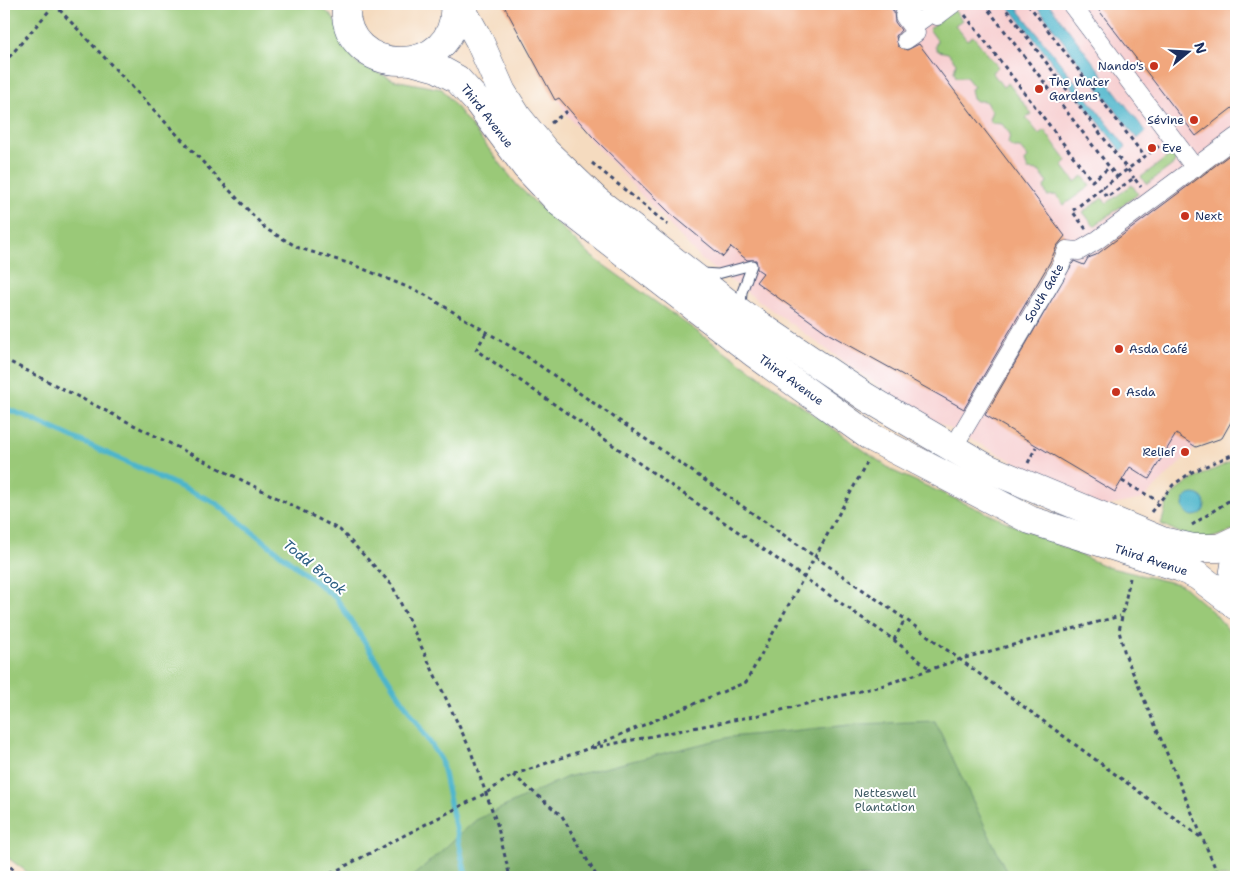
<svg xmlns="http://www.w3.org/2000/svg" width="1240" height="881" font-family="'Shantell Sans',sans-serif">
  <rect width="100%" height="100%" fill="#fff"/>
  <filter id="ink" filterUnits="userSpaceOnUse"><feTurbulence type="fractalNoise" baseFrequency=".02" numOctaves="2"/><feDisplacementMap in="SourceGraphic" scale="10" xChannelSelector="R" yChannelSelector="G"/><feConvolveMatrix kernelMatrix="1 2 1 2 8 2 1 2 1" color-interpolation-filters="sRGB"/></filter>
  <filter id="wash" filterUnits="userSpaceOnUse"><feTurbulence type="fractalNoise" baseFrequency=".0096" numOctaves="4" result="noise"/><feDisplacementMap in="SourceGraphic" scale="20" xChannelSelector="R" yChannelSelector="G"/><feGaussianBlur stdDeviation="1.12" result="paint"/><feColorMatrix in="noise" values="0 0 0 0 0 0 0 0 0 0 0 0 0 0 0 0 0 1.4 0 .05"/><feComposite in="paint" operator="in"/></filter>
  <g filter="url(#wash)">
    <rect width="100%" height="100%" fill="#f5dbbf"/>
    <path fill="#f7cfd0" d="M503,4H917L921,10L929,4H1236V408L1143,499L1102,507L906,406L703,261L567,115Z"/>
    <g fill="#9ac978" stroke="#5a7c6b">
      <path d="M4,4H317L332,16L356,63L394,80L442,89L517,185L591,256L893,471L1107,567L1182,585L1215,614L1236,639V877H34L4,855Z"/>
      <path d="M954,10L962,20L955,25L967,40L973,36L998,67L992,72L1003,87L1008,83L1032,114L1026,118L1039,134L1044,130L1067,161L1062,165L1075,182L1083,176L1090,186L1064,205L1056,195L1047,196L1044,187L1047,182L1039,171L1028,170L1025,162L1028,157L1020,148H1013L1008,144L1010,134L1002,124L992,123L989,119L992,111L985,101H977L973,99L971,89L974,87L966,77H956L954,72L956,63L948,53L938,51L935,47L937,40L929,29Z"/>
      <path d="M1173,153L1176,157L1174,164L1147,184L1141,177Z"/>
      <path d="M1132,185L1138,194L1094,226L1083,212L1102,198L1107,203Z"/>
      <path d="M1236,458V530L1199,542L1161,524C1164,517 1165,505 1170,498C1186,477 1215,472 1236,458Z"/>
    </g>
    <path fill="#7bad68" stroke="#4b6e63" d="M935,721L1009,877H412L476,820L567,777L730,737L860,724Z"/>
    <g fill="#4db5cb" stroke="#347294">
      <path d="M1007,4H1014L1126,147L1121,151Z"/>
      <path d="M1035,4H1049L1146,132L1137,139Z"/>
      <circle cx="1194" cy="505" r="11"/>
    </g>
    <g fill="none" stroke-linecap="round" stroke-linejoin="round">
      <path stroke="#4db5cb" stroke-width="5.5" d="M4,408L28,417L216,503L336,598L441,760L466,877"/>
    </g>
    <g id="blocks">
      <g fill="#f1a77d">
        <path d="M503,4H888L894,12L895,22L901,30L896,36L898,46L907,50L919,44L1065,236L1057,246L1050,262L964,409L829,334L756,282L763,273L757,269L756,260H747L731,247L723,257L670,213L592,136L559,98L555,100Z"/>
        <path d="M1094,4H1236V105L1196,136Z"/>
        <path d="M1236,150V413L1222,438L1196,447L1176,434L1149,479L1130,467L1115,492L985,415L1074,261L1084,265L1088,258L1096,255Z"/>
      </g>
    </g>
  </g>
  <g filter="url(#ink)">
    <use href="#blocks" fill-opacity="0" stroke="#3c496d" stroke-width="1"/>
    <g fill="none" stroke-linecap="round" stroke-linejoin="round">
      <g stroke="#3c496d" stroke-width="11">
        <path id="lane" d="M702,273L718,274L752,265L742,292L741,308"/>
      </g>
      <g stroke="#3c496d" stroke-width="19">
        <g id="street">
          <path d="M902,4L917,23L934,11L937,16L953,4"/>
          <path d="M1071,4L1195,168"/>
          <path d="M904,16L916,33L906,40"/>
          <path d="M960,436L1060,267L1067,250L1079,251L1096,241L1236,137"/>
        </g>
      </g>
      <g stroke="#3c496d" stroke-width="29">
        <g id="primary">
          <path d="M346,4C340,80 461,80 454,4"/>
          <path d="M459,4L479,40L502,92L517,116L546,152L597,201L741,313L866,397L987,468L1162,541L1193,548H1219L1236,540"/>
          <path d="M411,61L437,68L457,79L477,101L526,167L560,203L755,354L869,436L1030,520L1181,568L1198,576L1236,605"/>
          <path d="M1236,559L1232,583L1236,606"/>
        </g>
      </g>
      <g stroke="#3c496d" stroke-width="3" stroke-dasharray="4 4" stroke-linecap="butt">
        <path d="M54,4L266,229L299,248L351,264L422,293L523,354L905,619L1203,839"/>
        <path d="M68,4L71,7L74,4"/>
        <path d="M984,4L1117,177L1101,189"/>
        <path d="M1002,4L1134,178"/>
        <path d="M1028,4L1145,157"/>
        <path d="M965,15L1092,181L1110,167"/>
        <path d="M4,63L55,4"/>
        <path d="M551,123L570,109"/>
        <path d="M592,163L668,225"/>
        <path d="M1117,177L1159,146"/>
        <path d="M1086,229L1072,211L1101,189L1107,197L1134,178L1141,187"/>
        <path d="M486,333L476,350L894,640L931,670"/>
        <path d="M4,359L340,530L392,585L470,749L497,824L510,877"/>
        <path d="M1028,463L1036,447"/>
        <path d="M1122,481L1158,501"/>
        <path d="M1151,512L1173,485L1192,472L1236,453"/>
        <path d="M1192,525L1236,496"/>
        <path d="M1130,578L1119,631L1125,654L1219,877"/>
        <path d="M894,640L905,619"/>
        <path d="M592,748L769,713L881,686L961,659L1120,616"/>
        <path d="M513,775L562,816L597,877"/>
        <path d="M4,862L24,877"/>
        <path d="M324,877L486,793L513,775L584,750L746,682L868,461"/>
      </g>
      <use href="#lane" stroke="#fff" stroke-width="9"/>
      <use href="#street" stroke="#fff" stroke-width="18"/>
      <use href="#primary" stroke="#fff" stroke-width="28"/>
    </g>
  </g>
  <g fill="#c8321e" stroke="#fff" stroke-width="2">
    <circle cx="1154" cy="66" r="5"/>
    <circle cx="1039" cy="89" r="5"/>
    <circle cx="1194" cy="120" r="5"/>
    <circle cx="1152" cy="148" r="5"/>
    <circle cx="1185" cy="216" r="5"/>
    <circle cx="1119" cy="349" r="5"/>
    <circle cx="1116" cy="392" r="5"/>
    <circle cx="1185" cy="452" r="5"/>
  </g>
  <g text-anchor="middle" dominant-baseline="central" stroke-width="4" stroke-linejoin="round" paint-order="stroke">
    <g font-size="12" fill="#1b2f5e" stroke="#fff" text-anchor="start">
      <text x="1144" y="66" text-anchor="end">Nando's</text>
      <text x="1049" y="82">The Water<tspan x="1049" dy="14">Gardens</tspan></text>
      <text x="1184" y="120" text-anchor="end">Sévine</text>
      <text x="1162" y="148">Eve</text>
      <text x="1195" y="216">Next</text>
      <text x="1129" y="349">Asda Café</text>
      <text x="1126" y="392">Asda</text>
      <text x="1175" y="452" text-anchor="end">Relief</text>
    </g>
    <g font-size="12" fill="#1b2f5e" stroke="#fff">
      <text transform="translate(487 116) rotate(52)">Third Avenue</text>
      <text transform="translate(1044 293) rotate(-60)">South Gate</text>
      <text transform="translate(791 380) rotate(36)">Third Avenue</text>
      <text transform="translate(1151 560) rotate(18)">Third Avenue</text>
    </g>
    <g font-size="12" fill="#415d66" stroke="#fff">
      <text x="885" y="793">Netteswell<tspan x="885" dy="14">Plantation</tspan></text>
    </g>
    <g font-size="14" font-style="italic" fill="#2c5e84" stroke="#fff">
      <text transform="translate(315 567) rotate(40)">Todd Brook</text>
    </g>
  </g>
  <rect width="1240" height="881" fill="none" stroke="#fff" stroke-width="20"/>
  <g transform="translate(1188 52) rotate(72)" stroke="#ffffff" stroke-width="4" paint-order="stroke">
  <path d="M0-4L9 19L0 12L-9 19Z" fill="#1b2f5e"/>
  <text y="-8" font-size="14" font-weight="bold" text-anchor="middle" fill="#1b2f5e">N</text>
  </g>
</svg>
